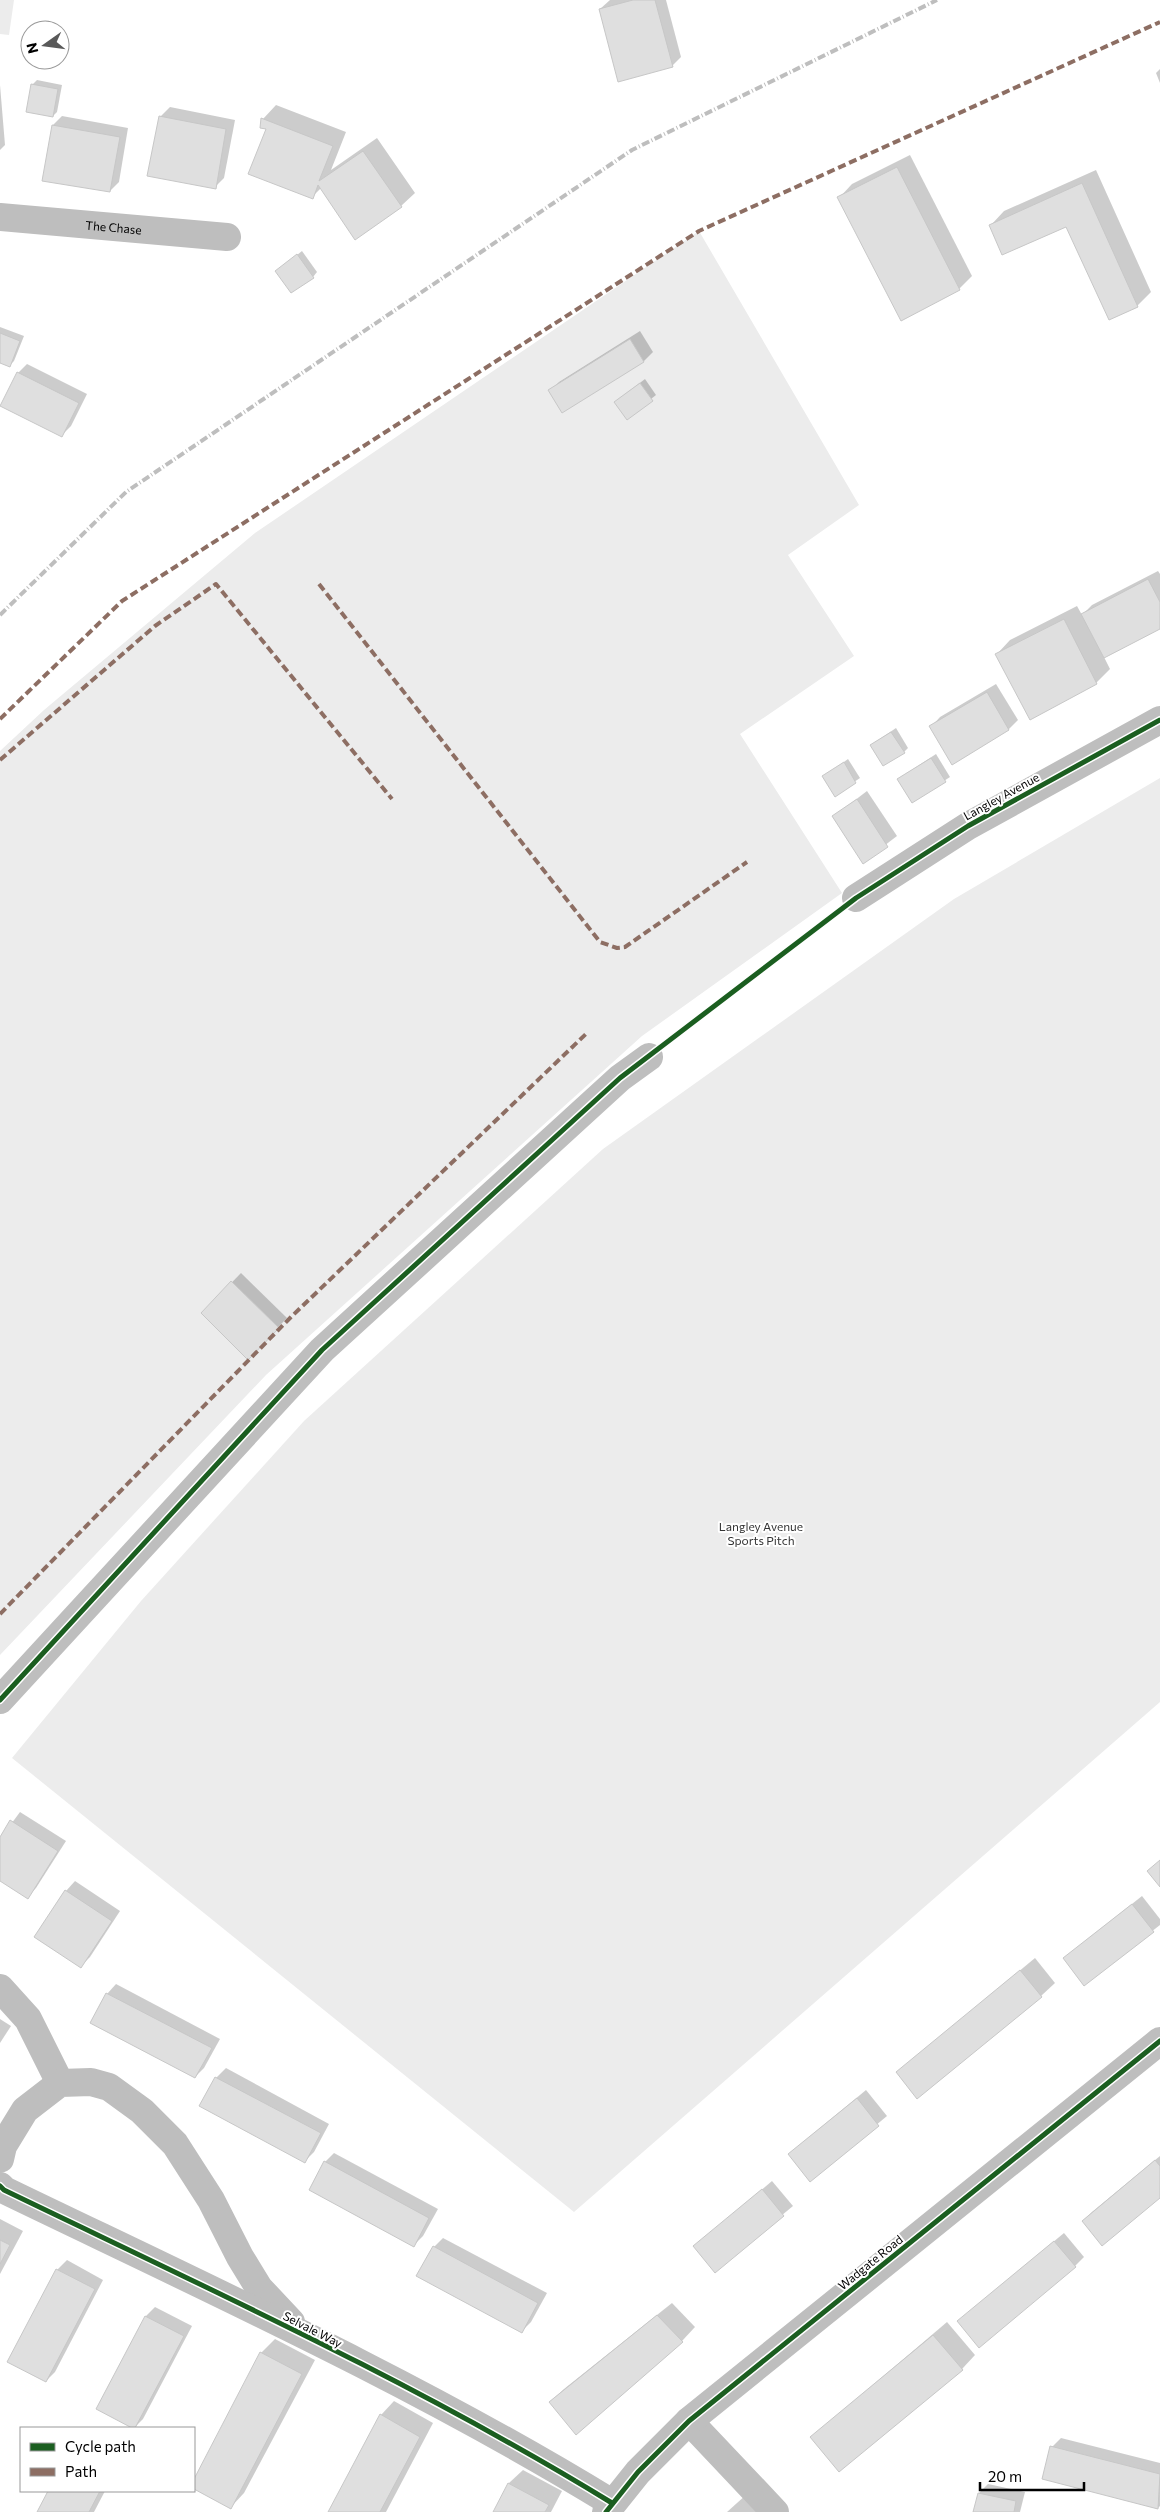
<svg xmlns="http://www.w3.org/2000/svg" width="1160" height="2512" font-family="Commissioner,sans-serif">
  <rect width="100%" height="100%" fill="#fff"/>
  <g fill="#ececec">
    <path d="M0,0H14L9,35L0,34Z"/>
    <path d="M699,231L859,505L788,555L854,656L740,734L842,893L642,1036L266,1375L0,1655V751L44,710L255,533Z"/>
    <path d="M1160,778V1702L574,2212L12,1758L141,1601L304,1421L603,1149L954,899Z"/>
  </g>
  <g fill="#0003">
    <path d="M610,0H666L681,57L672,66L600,9Z"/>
    <path d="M1160,69V83L1156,73Z"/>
    <path d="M37,80L62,85L57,112L53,116L32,85Z"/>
    <path d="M0,85L5,145L0,150Z"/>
    <path d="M276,105L346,132L331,170L377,138L415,193L401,206L321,188L312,197L263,119Z"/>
    <path d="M170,107L235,120L224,178L215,187L160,117Z"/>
    <path d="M62,116L128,128L119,182L110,191L44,180L53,125Z"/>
    <path d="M910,155L972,276L959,289L839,198L852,184Z"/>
    <path d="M1096,170L1151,292L1137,306L1067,225H991L1004,211Z"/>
    <path d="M302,251L317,272L313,277L277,271Z"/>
    <path d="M0,327L24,336L14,361L10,365L0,362Z"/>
    <path d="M640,331L653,352L644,361L563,411L550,391L559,382Z"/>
    <path d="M27,364L87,394L71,426L62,435L18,373Z"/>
    <path d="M645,379L656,395L627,418L620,398Z"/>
    <path d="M1158,571L1160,574V627L1104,657L1110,669L1096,683L997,654L1010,640L1077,606L1082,615L1092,605Z"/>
    <path d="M996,684L1018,720L1009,729L952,763L931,727L940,717Z"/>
    <path d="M896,728L908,748L904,752L871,745Z"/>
    <path d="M936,754L950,777L912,802L898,779Z"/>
    <path d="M848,759L860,778L835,795L823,777Z"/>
    <path d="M867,791L897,836L863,862L833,817Z"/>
    <path d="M241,1273L287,1318L248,1358L202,1313Z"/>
    <path d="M20,1812L66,1841L36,1888L27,1897L0,1880V1839Z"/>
    <path d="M75,1881L120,1911L90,1957L81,1966L66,1891Z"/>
    <path d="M1142,1896L1160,1919V1925L1084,1984L1064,1958Z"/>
    <path d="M1035,1958L1055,1983L1041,1996L897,2072Z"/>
    <path d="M116,1984L220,2039L204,2068L195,2077L107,1994Z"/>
    <path d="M0,2019L11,2026L0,2043Z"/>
    <path d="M226,2068L329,2124L314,2152L305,2161L201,2106L216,2078Z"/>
    <path d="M866,2090L887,2116L810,2180L789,2154Z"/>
    <path d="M334,2153L438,2209L423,2236L414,2245L325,2162Z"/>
    <path d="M1160,2156V2196L1083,2221L1092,2212Z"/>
    <path d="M772,2181L793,2206L715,2271L695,2246Z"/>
    <path d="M0,2219L23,2231L0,2274Z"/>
    <path d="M1064,2233L1084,2257L1075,2266L958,2321Z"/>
    <path d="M443,2238L547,2293L531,2322L522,2331L434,2247Z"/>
    <path d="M67,2260L103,2280L55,2372L46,2381L9,2361L57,2270Z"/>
    <path d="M672,2303L695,2327L682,2341L550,2402L564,2389Z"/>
    <path d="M155,2307L192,2326L143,2419L134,2428L146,2316Z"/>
    <path d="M947,2322L975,2355L962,2369L812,2437Z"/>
    <path d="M275,2339L315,2360L244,2493L231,2507L194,2487V2481L261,2353Z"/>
    <path d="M394,2401L433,2423L386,2512H329L381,2415Z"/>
    <path d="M1061,2438L1160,2463V2506L1158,2508L1052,2447Z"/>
    <path d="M523,2470L562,2491L551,2512H495L509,2483Z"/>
    <path d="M988,2484L1025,2492L1020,2512H975L979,2493Z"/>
    <path d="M49,2491H105L94,2512H38Z"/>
    <path d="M747,2494L767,2512H727Z"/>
  </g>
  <g fill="#dfdfdf" stroke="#c7c7c7">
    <path d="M633,0H655L673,67L618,82L599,9Z"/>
    <path d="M31,84L58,89L53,117L26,112Z"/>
    <path d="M159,116L226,129L216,189L147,176Z"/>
    <path d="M261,118L333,146L319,181L363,151L402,207L355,240L318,185L313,199L248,174L266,129L260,128Z"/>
    <path d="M52,125L120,137L110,192L42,181Z"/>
    <path d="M897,167L960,290L901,321L837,197Z"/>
    <path d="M1082,183L1138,307L1109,320L1066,227L1002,255L989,225Z"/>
    <path d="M297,254L314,278L291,293L275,271Z"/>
    <path d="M0,333L20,341L10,367L0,363Z"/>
    <path d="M630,339L644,362L562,413L548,390Z"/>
    <path d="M17,372L79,403L62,437L0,406Z"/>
    <path d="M640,383L653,401L627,420L614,402Z"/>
    <path d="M1148,579L1160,602V629L1104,658L1081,614Z"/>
    <path d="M1064,619L1097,684L1030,720L995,654Z"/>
    <path d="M987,692L1009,730L952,765L929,726Z"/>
    <path d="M891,732L905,753L883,766L870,745Z"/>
    <path d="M931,758L946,782L912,803L897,779Z"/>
    <path d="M844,762L856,783L835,797L822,776Z"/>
    <path d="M857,799L888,847L863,864L832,816Z"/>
    <path d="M231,1281L279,1328L248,1360L201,1313Z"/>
    <path d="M10,1820L58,1851L28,1899L0,1881V1837Z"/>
    <path d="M1160,1860V1887L1147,1871Z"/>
    <path d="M65,1890L112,1921L81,1968L34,1937Z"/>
    <path d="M1132,1904L1154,1932L1084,1986L1063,1958Z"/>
    <path d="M1020,1970L1042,1997L917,2099L896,2072Z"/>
    <path d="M106,1993L212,2048L195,2078L90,2023Z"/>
    <path d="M215,2077L321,2133L305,2163L199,2106Z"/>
    <path d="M857,2098L879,2126L810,2182L788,2154Z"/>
    <path d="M1155,2160L1160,2166V2198L1102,2246L1082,2221Z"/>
    <path d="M324,2161L429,2218L414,2247L309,2190Z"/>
    <path d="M762,2189L784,2216L715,2273L693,2246Z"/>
    <path d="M0,2240L10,2245L0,2264Z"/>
    <path d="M1054,2241L1076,2267L979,2348L957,2321Z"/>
    <path d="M433,2246L538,2303L522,2333L416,2276Z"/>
    <path d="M56,2269L95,2289L46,2382L7,2362Z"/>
    <path d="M657,2315L683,2342L576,2435L549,2402Z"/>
    <path d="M145,2316L184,2336L135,2428H132L96,2409Z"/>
    <path d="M933,2335L963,2370L839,2472L810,2437Z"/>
    <path d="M260,2352L302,2374L231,2509L194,2489V2479Z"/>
    <path d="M380,2414L420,2437L380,2512H328Z"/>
    <path d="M1050,2446L1160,2474L1158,2509L1042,2479Z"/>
    <path d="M508,2483L549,2505L545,2512H493Z"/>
    <path d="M48,2491H100L89,2512H37Z"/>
    <path d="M978,2493L1016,2501L1014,2512H973Z"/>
  </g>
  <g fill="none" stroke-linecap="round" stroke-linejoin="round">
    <g stroke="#bebebe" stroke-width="28">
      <path id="s1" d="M0,217L227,237"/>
      <path d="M856,898L968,826L1160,720"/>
      <path d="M0,1700L322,1350L620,1078L649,1057"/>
      <path d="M0,1988L28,2019L60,2083"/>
      <path d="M0,2159L3,2146L25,2110L60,2083L91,2082L109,2087L142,2111L175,2144L211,2200L240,2257L259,2288L291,2322"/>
      <path d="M0,2186L4,2190C209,2289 418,2384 612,2503"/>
      <path d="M689,2421L775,2512"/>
      <path d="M606,2512L638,2472L689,2421L1160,2041"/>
    </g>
    <path stroke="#bebebe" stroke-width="4" stroke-dasharray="8 2.5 1 2.5" stroke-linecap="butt" d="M0,615L126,492L632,150L937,0"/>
    <g stroke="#8d6e63" stroke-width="4" stroke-dasharray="8 4" stroke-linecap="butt">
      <path d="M319,584L600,942L617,948L625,947L747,862"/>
      <path d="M0,719L122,601L699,231L1160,22"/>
      <path d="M0,760L155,626L216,584L392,799"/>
      <path d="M0,1614L291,1317L588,1032"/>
    </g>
    <g stroke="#fff" stroke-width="8">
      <g id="cycleway">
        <path d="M0,1700L322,1350L620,1078L856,898L968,826L1160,720"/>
        <path d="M0,2186L4,2190C209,2289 418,2384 612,2503"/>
        <path d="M606,2512L638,2472L689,2421L1160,2041"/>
      </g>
    </g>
    <use href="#cycleway" stroke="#1b5e20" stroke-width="5"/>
  </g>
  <g text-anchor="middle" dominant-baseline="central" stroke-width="4" stroke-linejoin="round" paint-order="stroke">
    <g font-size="12" fill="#000" stroke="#fff">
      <text stroke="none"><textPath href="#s1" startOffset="114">The Chase</textPath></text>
      <text transform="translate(1001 796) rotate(-29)">Langley Avenue</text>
      <text transform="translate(870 2262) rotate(-39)">Wadgate Road</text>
      <text transform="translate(313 2329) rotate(27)">Selvale Way</text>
    </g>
    <g font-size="12" fill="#333" stroke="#fff">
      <text x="761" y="1526">Langley Avenue<tspan x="761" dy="14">Sports Pitch</tspan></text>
    </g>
  </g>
  <rect x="20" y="2427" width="175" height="65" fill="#ffffff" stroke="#999999"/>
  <rect x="30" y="2443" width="25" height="8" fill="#1b5e20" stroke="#999999"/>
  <text x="65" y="2452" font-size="15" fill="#000000">Cycle path</text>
  <rect x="30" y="2468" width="25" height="8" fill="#8d6e63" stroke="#999999"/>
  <text x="65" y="2477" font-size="15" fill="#000000">Path</text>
  <g transform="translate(45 45) rotate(256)"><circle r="24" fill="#ffffff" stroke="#999999"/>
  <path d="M0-4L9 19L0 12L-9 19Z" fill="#595959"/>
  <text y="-8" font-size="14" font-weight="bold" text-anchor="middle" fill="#000000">N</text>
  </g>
  <path d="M980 2482v8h104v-8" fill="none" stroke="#000000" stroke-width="2.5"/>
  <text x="988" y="2482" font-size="15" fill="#000000" stroke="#ffffff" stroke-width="4" paint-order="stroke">20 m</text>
</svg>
